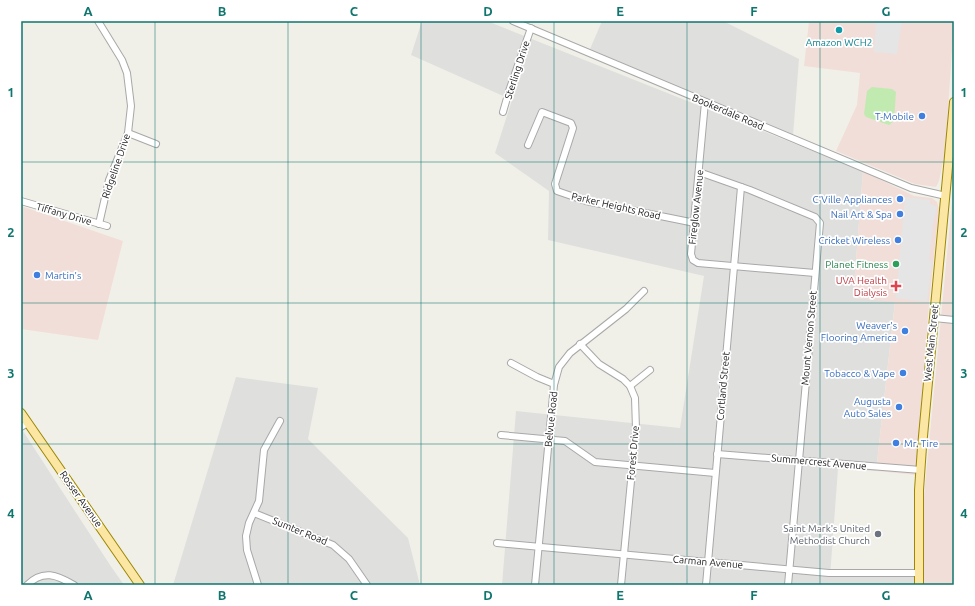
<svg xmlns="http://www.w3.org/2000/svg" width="975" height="606" font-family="Ubuntu,sans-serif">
  <rect width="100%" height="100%" fill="#f1f0e8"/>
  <g fill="#dfdfde">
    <path d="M422,21H487L863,171L853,298L895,301L876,471L838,469L830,577H917L916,585H502L516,411L680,428L704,276L548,240L549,191L495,153L512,100L411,55Z"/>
    <path d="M602,21H723L799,59L793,136L590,49Z"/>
    <path d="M236,377L318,388L308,439L408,538L420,585H173Z"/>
    <path d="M21,428L110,565L124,585H21Z"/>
  </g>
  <g fill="#f1ded8">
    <path d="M809,21H954L945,152L939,181L936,187L915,184L836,151L857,105L860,73L804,66Z"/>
    <path d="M863,171L914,196L932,198L937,202L939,209L929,304L916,475L876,471L895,302L853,298Z"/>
    <path d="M954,181V585H924V496Z"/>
    <path d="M21,206L123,241L98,340L21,329Z"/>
  </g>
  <path fill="#c1eab0" d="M872,87L892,89L896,92L894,121L889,125L866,117L864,114L867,91Z"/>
  <g fill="#e5e5e5">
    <path d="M876,21H902L897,54L874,52Z"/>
    <path d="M905,197L930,200V204L937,207L933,224L929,260L932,261L927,302L896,298Z"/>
  </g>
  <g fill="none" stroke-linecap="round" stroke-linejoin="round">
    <g stroke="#a8a8a8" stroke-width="8">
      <g id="minor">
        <path d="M98,21L122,60L127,73L131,106L128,133L109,180L99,224"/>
        <path d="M513,21L911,188L946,196"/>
        <path d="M705,102L691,254L693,260L698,263L815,273"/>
        <path d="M503,112L509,91L531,28"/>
        <path d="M128,133L156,144"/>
        <path d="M528,145L542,112L571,123L573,128L555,184L557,191L586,201L695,223"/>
        <path d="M699,172L750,190L815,217L820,223L788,585"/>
        <path d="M21,201L107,226"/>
        <path d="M934,318L954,320"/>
        <path d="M580,344L599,364L623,379L630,386L635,398L636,429L621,585"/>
        <path d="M511,363L537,377L554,384"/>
        <path d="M630,386L650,370"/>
        <path d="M21,427L28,423"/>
        <path d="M501,435L565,441L595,462L715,473"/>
        <path d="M717,454L921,470"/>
        <path d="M254,513L333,545L349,559L367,585"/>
        <path d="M497,543L829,573H919"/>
        <path d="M27,585C43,569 57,575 74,585"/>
        <path d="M258,585L247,550L246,536L249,523L259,501L264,450L280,421"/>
        <path d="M535,585L554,385L559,367L570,353L626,309L644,291"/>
        <path d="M706,585L741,187"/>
      </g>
    </g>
    <g stroke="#9d8801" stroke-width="10">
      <g id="major">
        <path d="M21,413L140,585"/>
        <path d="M919,585V490L922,447L954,102"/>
      </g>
    </g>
    <use href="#minor" stroke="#fff" stroke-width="6"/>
    <use href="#major" stroke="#fbe6a4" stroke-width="8"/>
  </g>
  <path fill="none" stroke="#0f766e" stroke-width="1" stroke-opacity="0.55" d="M155,21V585M288,21V585M421,21V585M554,21V585M687,21V585M820,21V585M21,162H954M21,303H954M21,444H954"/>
  <circle fill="#0f9aa8" stroke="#fff" stroke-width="1.5" cx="839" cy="30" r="4"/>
  <g fill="#3f7fe0" stroke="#fff" stroke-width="1.5">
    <circle cx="922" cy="116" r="4"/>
    <circle cx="900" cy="199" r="4"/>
    <circle cx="900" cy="214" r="4"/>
    <circle cx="898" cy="240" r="4"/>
    <circle cx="37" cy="275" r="4"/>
    <circle cx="905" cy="331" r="4"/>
    <circle cx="903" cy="373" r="4"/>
    <circle cx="899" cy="407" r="4"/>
    <circle cx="896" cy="443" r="4"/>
  </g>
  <circle fill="#2e9e5b" stroke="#fff" stroke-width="1.5" cx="896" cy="264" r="4"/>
  <path fill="#e0444e" stroke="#fff" stroke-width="1.5" d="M894 280h4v4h4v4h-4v4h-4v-4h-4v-4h4z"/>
  <circle fill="#6b7280" stroke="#fff" stroke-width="1.5" cx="878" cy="534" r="4"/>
  <g text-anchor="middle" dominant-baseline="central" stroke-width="3.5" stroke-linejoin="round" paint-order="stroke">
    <g font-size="10" fill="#0d838f" stroke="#fff">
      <text x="839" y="42">Amazon WCH2</text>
    </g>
    <g font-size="10" fill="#212121" stroke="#fff">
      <text transform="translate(517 70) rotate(-72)">Sterling Drive</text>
      <text transform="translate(728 112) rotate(23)">Bookerdale Road</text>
      <text transform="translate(116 166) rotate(-71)">Ridgeline Drive</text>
      <text transform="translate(616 206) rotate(13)">Parker Heights Road</text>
      <text transform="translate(696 207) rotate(-84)">Fireglow Avenue</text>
      <text transform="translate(64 214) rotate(16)">Tiffany Drive</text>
      <text transform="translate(809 338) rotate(-85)">Mount Vernon Street</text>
      <text transform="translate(931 343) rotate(-84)">West Main Street</text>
      <text transform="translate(723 386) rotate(-85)">Cortland Street</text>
      <text transform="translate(551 419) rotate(-84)">Belvue Road</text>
      <text transform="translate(633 453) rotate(-85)">Forest Drive</text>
      <text transform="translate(819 462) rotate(5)">Summercrest Avenue</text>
      <text transform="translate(81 499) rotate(55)">Rosser Avenue</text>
      <text transform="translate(300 531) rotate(22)">Sumter Road</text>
      <text transform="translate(708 562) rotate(5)">Carman Avenue</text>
    </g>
    <g font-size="10" fill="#366cbe" stroke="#fff" text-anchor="end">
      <text x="914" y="116">T-Mobile</text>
      <text x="892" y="199">C'Ville Appliances</text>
      <text x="892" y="214">Nail Art &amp; Spa</text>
      <text x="890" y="240">Cricket Wireless</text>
      <text x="45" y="275" text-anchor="start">Martin's</text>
      <text x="897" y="325">Weaver's<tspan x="897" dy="12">Flooring America</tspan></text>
      <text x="895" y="373">Tobacco &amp; Vape</text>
      <text x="891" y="401">Augusta<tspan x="891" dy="12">Auto Sales</tspan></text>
      <text x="904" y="443" text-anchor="start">Mr. Tire</text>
    </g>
    <g font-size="10" fill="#27864d" stroke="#fff" text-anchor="end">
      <text x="888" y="264">Planet Fitness</text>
    </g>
    <g font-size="10" fill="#be3a42" stroke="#fff" text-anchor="end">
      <text x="887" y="280">UVA Health<tspan x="887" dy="12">Dialysis</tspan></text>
    </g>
    <g font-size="10" fill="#5b616d" stroke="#fff" text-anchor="end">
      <text x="870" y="528">Saint Mark's United<tspan x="870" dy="12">Methodist Church</tspan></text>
    </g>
  </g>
  <rect width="975" height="606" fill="none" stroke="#ffffff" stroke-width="44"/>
  <rect x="22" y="22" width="931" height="562" fill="none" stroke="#0f766e" stroke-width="1.5"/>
  <g font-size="13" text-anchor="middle" font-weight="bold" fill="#0f766e">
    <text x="88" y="16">A</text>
    <text x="222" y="16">B</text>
    <text x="354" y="16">C</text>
    <text x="488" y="16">D</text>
    <text x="620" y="16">E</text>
    <text x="754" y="16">F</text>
    <text x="886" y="16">G</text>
    <text x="11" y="97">1</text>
    <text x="964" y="97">1</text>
    <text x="11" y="237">2</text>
    <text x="964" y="237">2</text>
    <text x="11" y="378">3</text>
    <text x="964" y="378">3</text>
    <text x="11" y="518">4</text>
    <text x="964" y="518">4</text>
    <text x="88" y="600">A</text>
    <text x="222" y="600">B</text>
    <text x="354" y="600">C</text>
    <text x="488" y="600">D</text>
    <text x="620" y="600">E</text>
    <text x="754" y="600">F</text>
    <text x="886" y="600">G</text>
  </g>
</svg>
